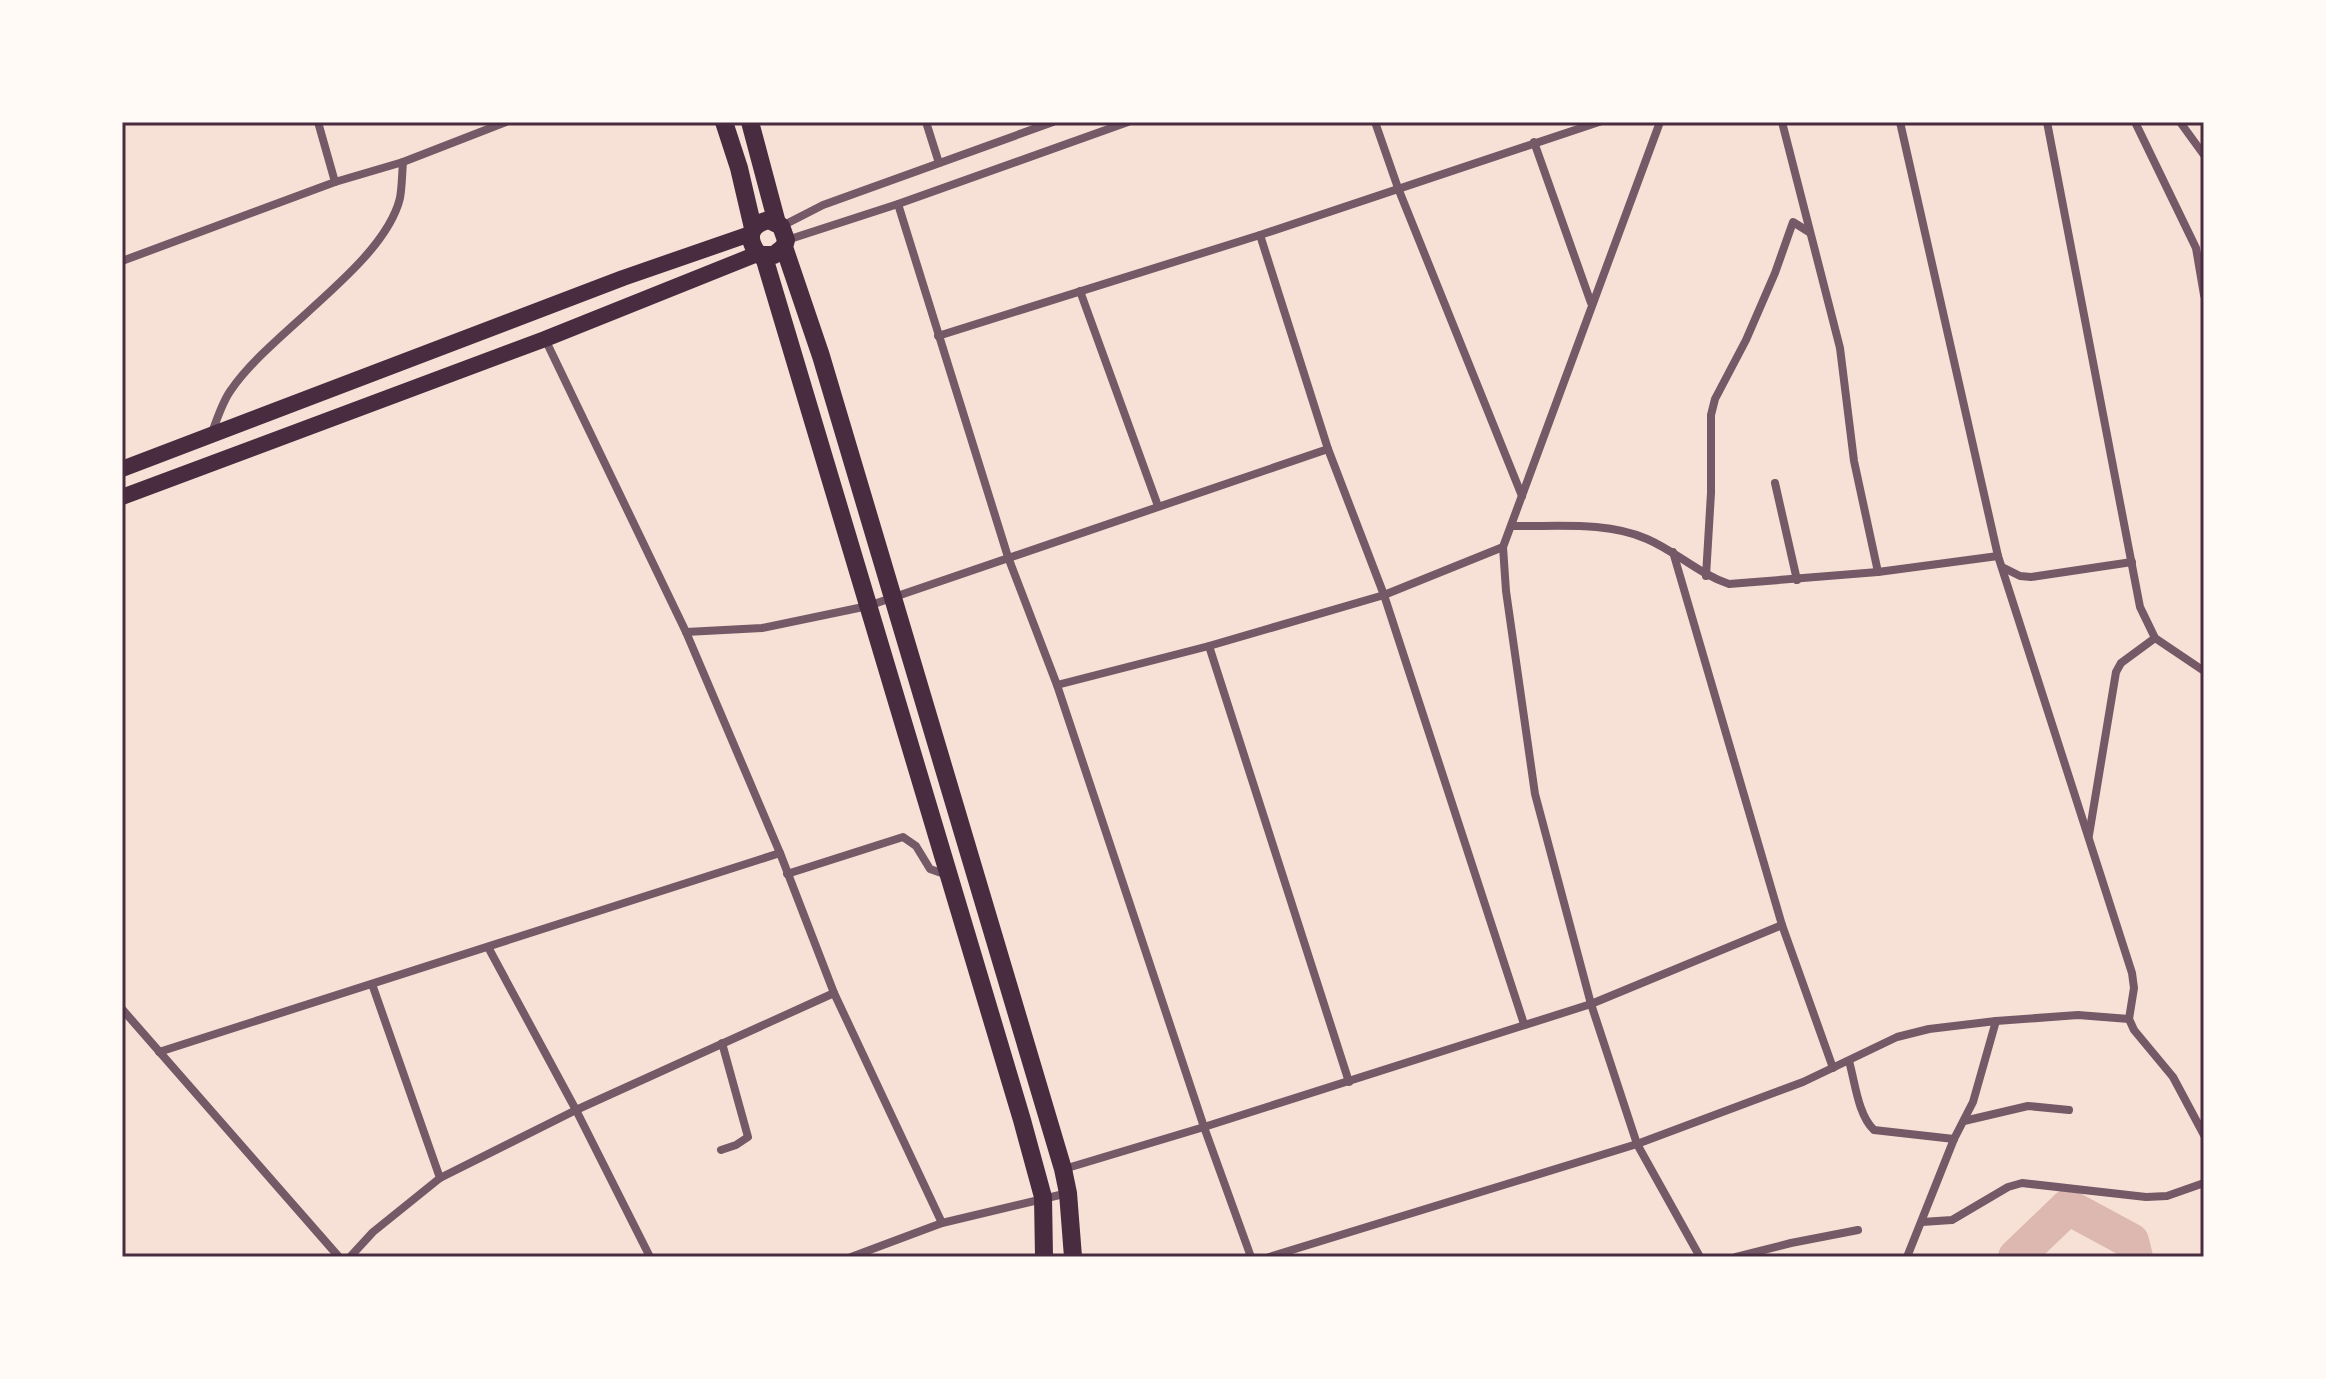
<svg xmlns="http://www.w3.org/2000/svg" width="2326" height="1379" font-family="'Sofia Sans Condensed',sans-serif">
  <rect width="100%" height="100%" fill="#f7e1d7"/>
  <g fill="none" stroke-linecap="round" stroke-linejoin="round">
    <path stroke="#dcb8b0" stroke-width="36" d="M2016,1257L2068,1207L2131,1241L2135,1257"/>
    <g stroke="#755966" stroke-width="8">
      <path d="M318,122L335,182"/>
      <path d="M926,122L939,163"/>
      <path d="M1375,122L1398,188L1522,496"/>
      <path d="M1660,122L1503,547L1506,591L1535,794L1591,1004L1637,1144L1700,1257"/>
      <path d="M1782,122L1840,348L1854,461L1878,572"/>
      <path d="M1900,122L1998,556L2132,973L2134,988L2129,1019L2134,1030L2173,1077L2204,1135"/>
      <path d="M2047,122L2140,607L2155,638L2204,671"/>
      <path d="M2135,122L2196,248L2204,295"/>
      <path d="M2180,122L2204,155"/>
      <path d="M1534,142L1591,303"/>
      <path d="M898,204L1008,557L1057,685L1204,1127L1251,1257"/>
      <path d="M782,226L823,205L1053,122"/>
      <path d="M1260,235L1328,449L1384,595L1524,1024"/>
      <path d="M787,240L898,204L1128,122"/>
      <path d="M122,261L335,182L403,162L506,122"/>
      <path d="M1080,291L1158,506"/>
      <path d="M938,336L1260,235L1599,122"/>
      <path d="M545,339L686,632L780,853L834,993L942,1223"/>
      <path d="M211,435C217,420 222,402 231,390C271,331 384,265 400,198C402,187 402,174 403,162"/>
      <path d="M1775,483L1797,580"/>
      <path d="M1512,526C1556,527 1606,521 1647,539C1677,552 1697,573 1729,584L1878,572L1998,556"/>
      <path d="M1673,552L1782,925L1833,1068"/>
      <path d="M2002,567L2020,576L2031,577L2132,562"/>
      <path d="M1706,576L1711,493V415L1715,399L1746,340L1775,273L1793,222L1809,232"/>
      <path d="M686,632L762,628L868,606L1328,449"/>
      <path d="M1209,646L1349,1082"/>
      <path d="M1057,685L1209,646L1384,595L1503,547"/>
      <path d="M2089,835L2116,672L2121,663L2155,638"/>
      <path d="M787,874L903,837L916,846L930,869L947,875"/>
      <path d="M488,947L576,1110L650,1257"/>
      <path d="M372,984L440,1178"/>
      <path d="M122,1009L339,1257"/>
      <path d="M159,1052L780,853"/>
      <path d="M1849,1061C1855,1082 1858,1115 1874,1130L1954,1139"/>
      <path d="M1964,1121L2028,1106L2069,1110"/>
      <path d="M721,1150L736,1145L748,1137L722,1043"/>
      <path d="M1064,1169L1204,1127L1591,1004L1782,925"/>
      <path d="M1922,1222L1952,1220L2008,1187L2022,1183L2146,1197L2167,1196L2204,1183"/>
      <path d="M350,1257L373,1232L440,1178L576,1110L834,993"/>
      <path d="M851,1257L942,1223L1068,1193"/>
      <path d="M1269,1257L1637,1144L1803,1082L1897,1037L1929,1029L1996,1021L2078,1015L2129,1019"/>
      <path d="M1736,1257L1791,1243L1858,1230"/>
      <path d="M1907,1257L1954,1139L1973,1102L1996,1021"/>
    </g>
    <g stroke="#4a2c40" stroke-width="16">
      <path d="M122,469L623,278L750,234"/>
      <path d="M122,497L545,339L757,254"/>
    </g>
    <g stroke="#4a2c40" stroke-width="18">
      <path d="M724,122L739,168L753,228"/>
      <path d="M750,122L777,223"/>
      <path d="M784,247L774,255H759C747,240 747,225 769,220L781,226L786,240L784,247L821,356L1063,1169L1068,1193L1073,1257"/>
      <path d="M764,257L1022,1120L1043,1197L1044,1257"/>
    </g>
  </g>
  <rect width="2326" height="1379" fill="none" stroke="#fffaf5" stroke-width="248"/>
  <rect x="124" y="124" width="2078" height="1131" fill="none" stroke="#4a2c40" stroke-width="3"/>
</svg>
